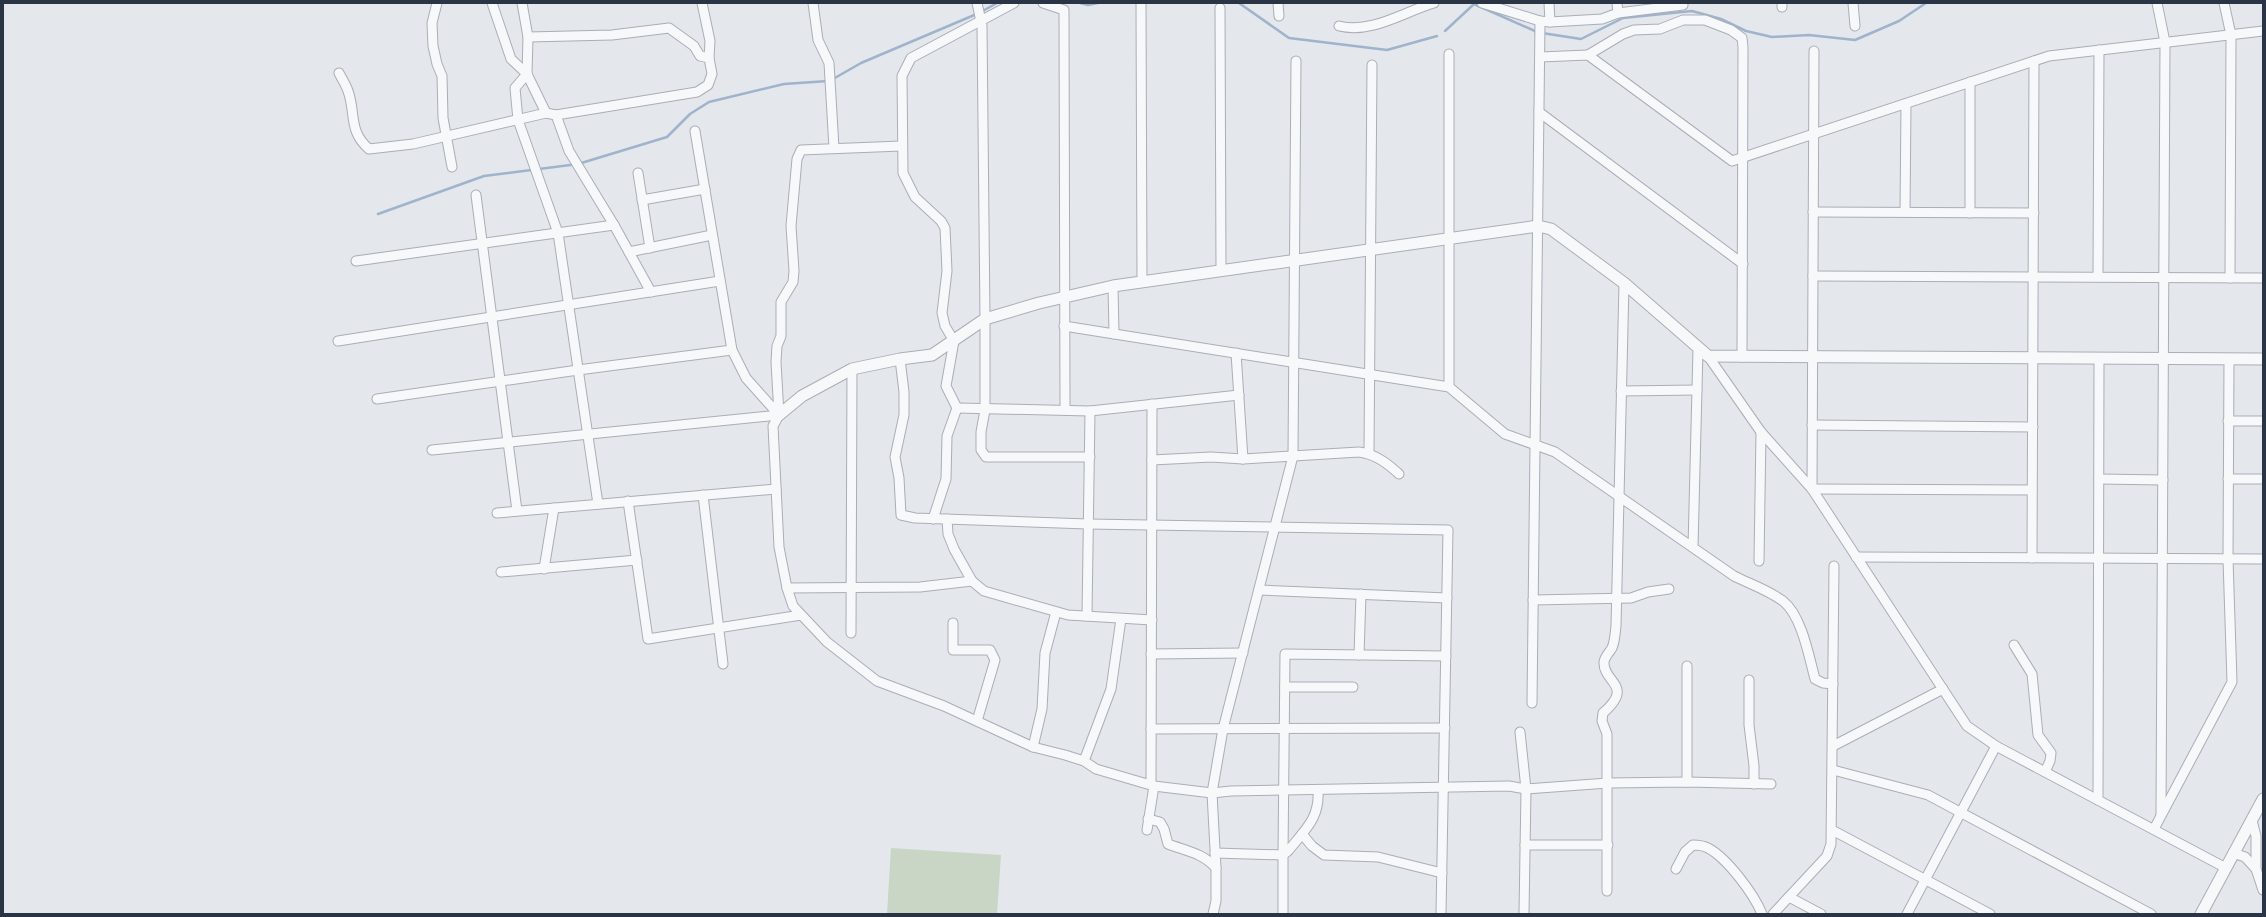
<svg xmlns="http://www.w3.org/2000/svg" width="2266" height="917" font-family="'Space Grotesk',sans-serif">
  <rect width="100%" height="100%" fill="#e4e7ec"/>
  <path fill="#c9d6c5" d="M891,848L1001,855L997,914H887Z"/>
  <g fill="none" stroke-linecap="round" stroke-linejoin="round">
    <g stroke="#9fb4cc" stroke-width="2.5">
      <path d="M1080,3L1088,5L1098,3"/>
      <path d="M1239,3L1289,38L1387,50L1437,36"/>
      <path d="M1445,31L1474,4L1537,32"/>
      <path d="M1542,33L1581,39L1623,18L1692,11L1721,19L1746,31L1772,37L1809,35L1855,40L1899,21L1926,3"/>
      <path d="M833,79L861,63L979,13L997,3"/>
      <path d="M378,214L484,176L578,164L667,137L690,114L709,102L784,84L828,81"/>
    </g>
    <g stroke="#a9aeb7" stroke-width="11">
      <g id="minor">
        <path d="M437,3L432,23L433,46L437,64L442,76L443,118L452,167"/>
        <path d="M492,3L511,59L527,74L515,88L518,120L558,233L598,504"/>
        <path d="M522,3L528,37L527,74L546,113L556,115L569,151L614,225L651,292"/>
        <path d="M813,3L818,40L829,63L834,148"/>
        <path d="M977,3L982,26L985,319V410L981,432V450L986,457H1090"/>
        <path d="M1043,3L1064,10L1065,409"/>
        <path d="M1141,3L1142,282"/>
        <path d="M1278,3L1279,16"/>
        <path d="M1482,3L1540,21L1550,22L1602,19L1618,13L1683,5L1682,3"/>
        <path d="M1549,3L1550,22"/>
        <path d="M1617,3L1618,13"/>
        <path d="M1782,3V7"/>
        <path d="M1853,3L1855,26"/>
        <path d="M2157,3L2165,42L2161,814"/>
        <path d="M2224,3L2231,35L2230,278"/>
        <path d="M1220,8L1221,271"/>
        <path d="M1339,26C1372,34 1403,12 1434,3"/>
        <path d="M528,37L612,35L669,28L694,46L700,56L709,58"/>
        <path d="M1449,54V387"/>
        <path d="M1588,55L1623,34L1634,30L1660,29L1683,20H1705L1731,30L1742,38L1743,47L1742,357"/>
        <path d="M1540,57L1588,55L1732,161L2049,56L2263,31"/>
        <path d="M339,73C342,79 346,85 348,91C356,113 348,131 369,149L413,144L546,113"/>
        <path d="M1539,112L1743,264"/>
        <path d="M556,115L697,92L708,85L712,74L709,58L710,41L702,3"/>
        <path d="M695,131L732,350L746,378L779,415"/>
        <path d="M901,146L801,150L797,159L791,226L794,271L793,282L781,302V336L777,346L776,362L779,415L773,426L779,547L787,588L793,606L827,642L877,681L944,706L1033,747L1065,755L1084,761L1096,769L1154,786L1212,793L1231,791L1509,786L1526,789L1608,783L1687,782L1771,784"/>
        <path d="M638,173L650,248"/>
        <path d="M476,195L517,511"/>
        <path d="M642,200L705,189"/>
        <path d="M1813,212L2034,213"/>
        <path d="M1905,212L1906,104"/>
        <path d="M1970,213V82"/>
        <path d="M629,252L712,235"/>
        <path d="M356,261L614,225"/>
        <path d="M1813,276L2263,278"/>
        <path d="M2098,277L2099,50"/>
        <path d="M1113,286L1114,334"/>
        <path d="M1064,326L1449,387L1505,434L1555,452L1734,576C1750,584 1768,590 1783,601C1802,616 1809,657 1815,679L1823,683L1833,684"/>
        <path d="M338,341L720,281"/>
        <path d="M1236,353L1243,459"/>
        <path d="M1708,356L1761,432L1812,489L1967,726L1996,746L2226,868"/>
        <path d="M900,359L904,392V415L895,457L899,478L901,515L915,518L1088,524L1448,530L1441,914"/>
        <path d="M1621,391L1697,390"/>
        <path d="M377,399L578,370L732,350"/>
        <path d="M957,408L1090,411L1239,395"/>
        <path d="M2228,421H2263"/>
        <path d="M1812,425L2033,427"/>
        <path d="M432,450L779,415"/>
        <path d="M1369,453L1372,65"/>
        <path d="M1152,460L1211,457L1243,459L1359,452C1375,454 1387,463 1399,474"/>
        <path d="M2099,479L2163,480"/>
        <path d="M2228,479H2263"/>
        <path d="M1812,489L1814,51"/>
        <path d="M1812,489L2032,490"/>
        <path d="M703,495L723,664"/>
        <path d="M628,501L648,639L801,615"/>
        <path d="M497,513L776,489"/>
        <path d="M933,519L946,479L947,436L957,408L946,386L954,341L945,326L942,313L947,271L945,228L941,221L915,197L903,173L902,76L911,58L1014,3"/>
        <path d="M947,519L948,534L954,549L972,581L984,591L1068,615L1152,620"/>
        <path d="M1693,547L1698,349"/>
        <path d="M1856,557L2263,559"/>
        <path d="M2032,558L2034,61"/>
        <path d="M1759,561L1761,432"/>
        <path d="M544,569L554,508"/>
        <path d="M501,572L637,560"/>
        <path d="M787,588L920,587L972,581"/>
        <path d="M1259,590L1447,598"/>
        <path d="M1533,600L1631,598L1648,592L1669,589"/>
        <path d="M1087,616L1090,411"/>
        <path d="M953,623V650H990L995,660L977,721"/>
        <path d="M851,633L852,369"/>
        <path d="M2014,645L2032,674L2038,735L2051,753L2050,761L2045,772"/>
        <path d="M1151,654L1243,653"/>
        <path d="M1359,655L1361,594"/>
        <path d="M1749,680V725L1754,766V784"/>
        <path d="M1285,687H1353"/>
        <path d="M1532,703L1540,21"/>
        <path d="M1151,729L1445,728"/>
        <path d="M1520,732L1526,789L1524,914"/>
        <path d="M1833,746L1943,689"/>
        <path d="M1033,747L1042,709L1045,653L1056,612"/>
        <path d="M1084,761L1111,689L1121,619"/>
        <path d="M1833,770L1928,795L2151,914"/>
        <path d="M1687,782V666"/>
        <path d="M1151,785L1152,404"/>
        <path d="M2098,800L2099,358"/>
        <path d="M1148,819L1160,822L1164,829L1168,844C1186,851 1203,853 1216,868"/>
        <path d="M2252,821L2256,836V869L2263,890"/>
        <path d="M2154,829L2232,682L2228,559L2229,359"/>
        <path d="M1147,830L1154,786"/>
        <path d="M1832,830L1990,914"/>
        <path d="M1302,834L1312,846L1324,855L1378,857L1442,873"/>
        <path d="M1525,845H1608"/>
        <path d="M1215,853L1283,855L1285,654L1446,656"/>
        <path d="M2233,853L2245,857L2256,869"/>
        <path d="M1676,869L1685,852L1693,845C1698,845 1704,846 1708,848C1727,858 1754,894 1762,914"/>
        <path d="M1607,891V734L1602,721L1603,713C1635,685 1603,683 1604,662C1605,656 1609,653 1612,648C1615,641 1615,634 1616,626L1624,283"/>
        <path d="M1789,897L1821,914"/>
        <path d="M1213,914L1216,901V868L1212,793L1223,729L1293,456L1296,61"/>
        <path d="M1283,914V855L1288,851C1305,830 1320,818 1318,790"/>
        <path d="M1773,914L1827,856L1831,844L1834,566"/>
        <path d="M1907,914L1996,746"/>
      </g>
    </g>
    <g stroke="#a9aeb7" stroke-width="13">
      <g id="tertiary">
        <path d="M779,415L802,396L852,369L900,359L932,355L985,319L1039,303L1113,286L1538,226L1551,229L1624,283L1708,356L2263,359"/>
        <path d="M2201,914L2263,799"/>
      </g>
    </g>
    <use href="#minor" stroke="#f7f8fa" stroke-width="9"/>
    <use href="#tertiary" stroke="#f7f8fa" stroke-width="11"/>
  </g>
  <rect width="2266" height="917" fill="none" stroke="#2b3445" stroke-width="8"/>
</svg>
